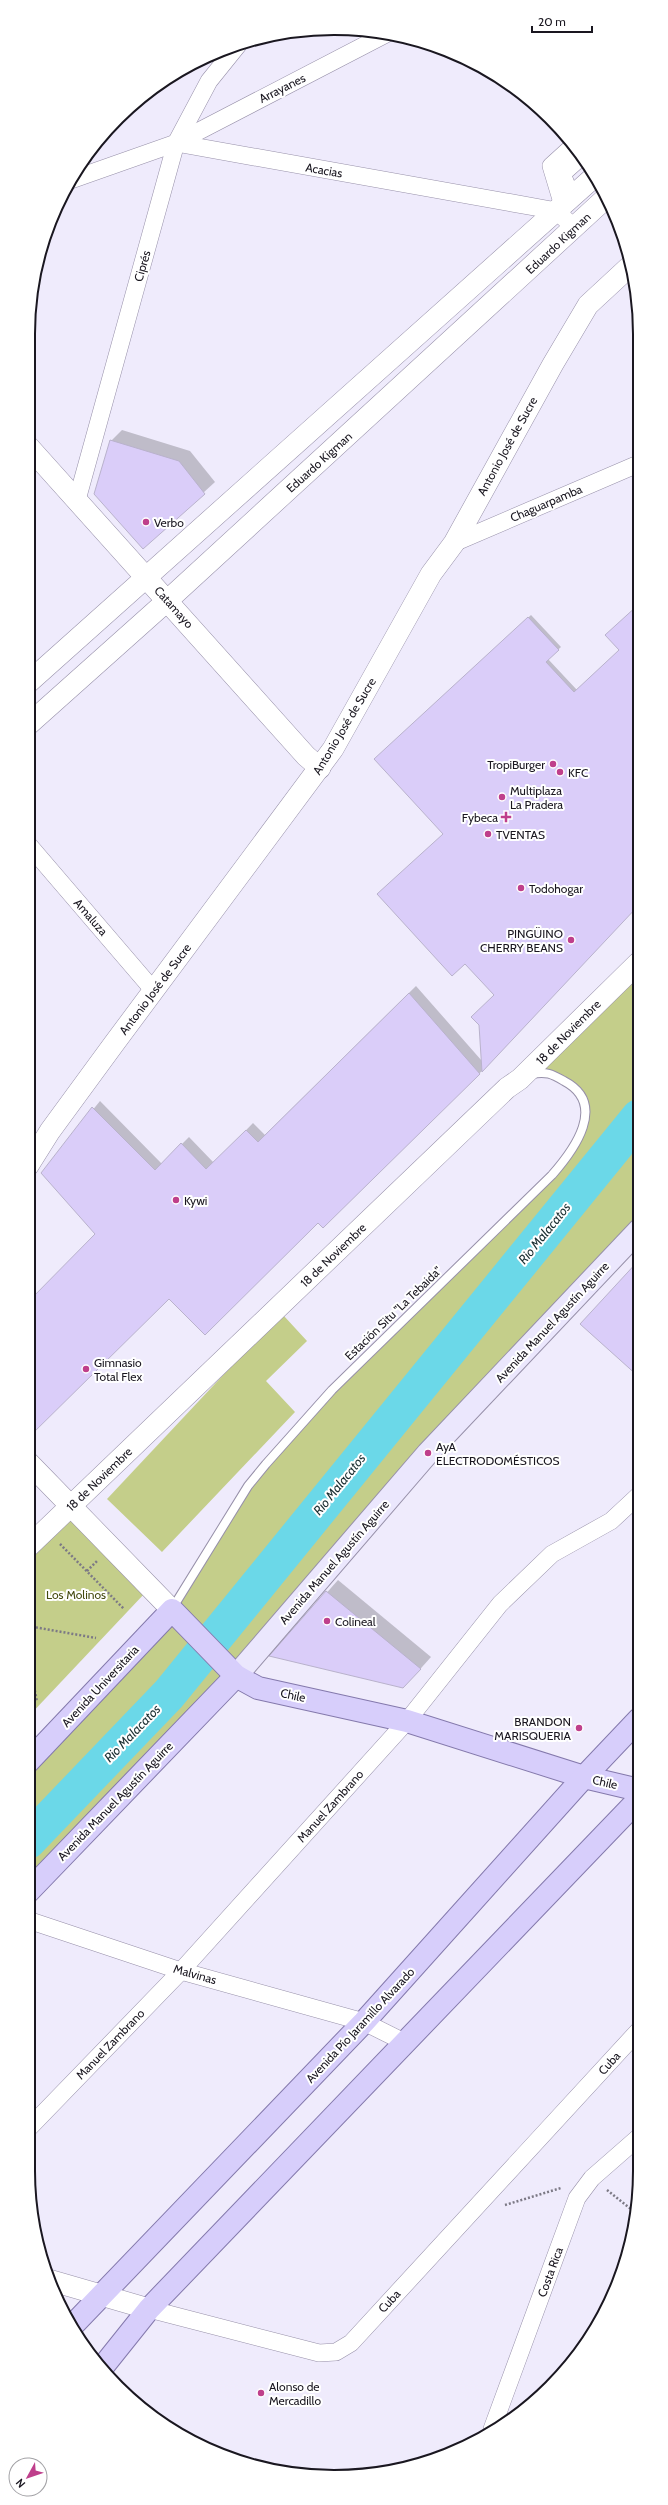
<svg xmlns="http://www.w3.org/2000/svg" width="668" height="2505" font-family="Cabin,sans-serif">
  <rect width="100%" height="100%" fill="#efebfc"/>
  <g fill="#c4ce8a">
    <path d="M638,963L639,1230L28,1892V1762L172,1610L248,1486L332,1390L570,1154C593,1101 593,1106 547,1072L533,1074Z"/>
    <path d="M284,1316L307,1341L266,1381L295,1412L162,1552L107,1499L242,1355Z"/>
    <path d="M65,1512L145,1593L28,1717V1549Z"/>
  </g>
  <g fill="#0003">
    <path d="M555,125L564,132L568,138L563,141L554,133Z"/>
    <path d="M122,430L190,451L215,482L143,548L111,441Z"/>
    <path d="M638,606V905L487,1066L323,1227L318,1222L169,1297L28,1423V1303L97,1234L42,1173L100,1101L162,1164L189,1137L214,1163L253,1123L265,1135L416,986L482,1061L496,995L444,834L375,759L531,615L561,647L548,659L577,690L620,650Z"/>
    <path d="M338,1580L431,1657L414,1676L271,1656Z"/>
  </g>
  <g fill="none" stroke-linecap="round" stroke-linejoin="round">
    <path stroke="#6bd8e8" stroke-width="36" d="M28,1841L169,1694L639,1117"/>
  </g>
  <g fill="#dacdf9" stroke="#b9b2cc">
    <path d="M110,440L179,461L205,494L143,549L94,494Z"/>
    <path d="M638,605V906L482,1072L479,1025L471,1017L494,995L465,964L452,976L377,894L443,834L374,759L528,617L559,650L546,662L574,692L619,650L605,635Z"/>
    <path d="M409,993L480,1074L323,1228L318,1223L205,1335L169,1299L28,1438V1302L95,1234L41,1173L92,1107L155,1170L181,1143L206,1169L246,1130L258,1142Z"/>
    <path d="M639,1260V1377L580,1324Z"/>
    <path d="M326,1591L421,1669L403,1688L269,1656Z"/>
  </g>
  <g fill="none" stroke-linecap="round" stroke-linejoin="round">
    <g stroke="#9790a9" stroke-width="10">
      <path id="service" d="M172,1609L248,1486L266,1464L332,1390L552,1175C574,1150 608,1104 564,1081C552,1074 546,1071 532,1074"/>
    </g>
    <g stroke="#9790a9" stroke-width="18">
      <g id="minor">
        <path d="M176,143L388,33"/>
        <path d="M71,180L176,143L557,211L574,228"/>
        <path d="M569,191L562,174L581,157"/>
        <path d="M563,206L551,166L573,146"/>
        <path d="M77,500L176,143L209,81L238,45"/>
        <path d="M454,543L638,464"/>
        <path d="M28,844L154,991"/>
        <path d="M28,1920L181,1971L364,2022L404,2042"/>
        <path d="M28,2129L181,1971L407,1721L500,1604L552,1554L611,1521L639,1495"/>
        <path d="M149,2309L319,2353L336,2352L351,2343L640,2029"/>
        <path d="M492,2429L577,2198L592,2178L640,2136"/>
      </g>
    </g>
    <g stroke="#9790a9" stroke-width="22">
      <g id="tertiary">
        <path d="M28,446L306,756L320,768"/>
        <path d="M28,683L594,177"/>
        <path d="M28,725L168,600L607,197"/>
        <path d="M28,1166L50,1131L113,1045L333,749L431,574L454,543L553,364L588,305L629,267"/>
        <path d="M28,1462L172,1610"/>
        <path d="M28,1547L507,1088L520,1079L638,963"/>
        <path d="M49,2280L149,2309"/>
      </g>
    </g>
    <g stroke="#9790a9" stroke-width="24">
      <path id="secondary" d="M236,1676L428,1453L639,1230"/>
    </g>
    <g stroke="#8479ac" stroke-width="24">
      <g id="primary">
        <path d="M28,1762L172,1610L236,1676L258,1688L407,1721L584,1777L639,1790"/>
        <path d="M28,1892L236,1676"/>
        <path d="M74,2324L364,2022L584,1777L639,1719"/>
        <path d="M101,2369L149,2309L639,1799"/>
      </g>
    </g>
    <g stroke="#7c7985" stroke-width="2.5" stroke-dasharray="2 2" stroke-linecap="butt">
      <path d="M60,1544L124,1609"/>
      <path d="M87,1571L97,1561"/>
      <path d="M28,1626L96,1638"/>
      <path d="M28,1655L37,1702"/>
      <path d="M607,2190L636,2213"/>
      <path d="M505,2205L561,2188"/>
    </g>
    <use href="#service" stroke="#fff" stroke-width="8"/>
    <use href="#minor" stroke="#fff" stroke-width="17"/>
    <use href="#tertiary" stroke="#fff" stroke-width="21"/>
    <use href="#secondary" stroke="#ebe7fd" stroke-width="22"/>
    <use href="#primary" stroke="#d7cefb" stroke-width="22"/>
  </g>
  <g fill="#bf3f8b" stroke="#fff" stroke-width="1.5">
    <circle cx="146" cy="522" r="4"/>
    <circle cx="553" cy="764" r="4"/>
    <circle cx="560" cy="772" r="4"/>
    <circle cx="502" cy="797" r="4"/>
    <path d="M504 811h4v4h4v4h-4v4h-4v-4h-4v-4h4z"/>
    <circle cx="488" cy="834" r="4"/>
    <circle cx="521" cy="888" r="4"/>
    <circle cx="571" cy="940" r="4"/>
    <circle cx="176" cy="1200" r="4"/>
    <circle cx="86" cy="1369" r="4"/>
    <circle cx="428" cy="1453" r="4"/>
    <circle cx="327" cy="1621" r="4"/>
    <circle cx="579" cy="1728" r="4"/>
    <circle cx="261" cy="2393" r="4"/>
  </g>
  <g text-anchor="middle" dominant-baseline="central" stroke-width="4" stroke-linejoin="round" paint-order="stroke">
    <g font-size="12" fill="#1a1720" stroke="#fff">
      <text transform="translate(282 88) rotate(-27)">Arrayanes</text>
      <text transform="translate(324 170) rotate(10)">Acacias</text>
      <text transform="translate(558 243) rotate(-43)">Eduardo Kigman</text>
      <text transform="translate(142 266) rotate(-74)">Ciprés</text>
      <text transform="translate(507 446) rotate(-61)">Antonio José de Sucre</text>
      <text transform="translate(319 462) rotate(-42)">Eduardo Kigman</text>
      <text transform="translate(546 503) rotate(-23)">Chaguarpamba</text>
      <text transform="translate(174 607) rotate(48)">Catamayo</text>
      <text transform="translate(344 726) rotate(-59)">Antonio José de Sucre</text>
      <text transform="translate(91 917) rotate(49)">Amaluza</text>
      <text transform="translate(155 989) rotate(-53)">Antonio José de Sucre</text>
      <text transform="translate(568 1032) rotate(-45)">18 de Noviembre</text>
      <text transform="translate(333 1255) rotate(-44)">18 de Noviembre</text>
      <text transform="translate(393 1313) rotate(-44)">Estación Situ "La Tebaida"</text>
      <text transform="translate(552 1322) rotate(-47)">Avenida Manuel Agustín Aguirre</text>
      <text transform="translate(99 1479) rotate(-44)">18 de Noviembre</text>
      <text transform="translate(334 1562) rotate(-49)">Avenida Manuel Agustín Aguirre</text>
      <text transform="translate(100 1686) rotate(-47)">Avenida Universitaria</text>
      <text transform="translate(293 1695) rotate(12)">Chile</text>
      <text transform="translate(605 1782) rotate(13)">Chile</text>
      <text transform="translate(115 1801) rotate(-46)">Avenida Manuel Agustín Aguirre</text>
      <text transform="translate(330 1806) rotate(-48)">Manuel Zambrano</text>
      <text transform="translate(195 1974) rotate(16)">Malvinas</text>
      <text transform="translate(360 2025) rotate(-47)">Avenida Pío Jaramillo Alvarado</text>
      <text transform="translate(110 2044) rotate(-46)">Manuel Zambrano</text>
      <text transform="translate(609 2063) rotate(-48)">Cuba</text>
      <text transform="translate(550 2272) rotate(-70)">Costa Rica</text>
      <text transform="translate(389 2301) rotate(-47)">Cuba</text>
    </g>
    <g font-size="12" fill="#1a1720" stroke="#fff" text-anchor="start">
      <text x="154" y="522">Verbo</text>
      <text x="545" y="764" text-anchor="end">TropiBurger</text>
      <text x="568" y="772">KFC</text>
      <text x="510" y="790">Multiplaza<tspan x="510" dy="14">La Pradera</tspan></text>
      <text x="498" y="817" text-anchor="end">Fybeca</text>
      <text x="496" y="834">TVENTAS</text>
      <text x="529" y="888">Todohogar</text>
      <text x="563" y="933" text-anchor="end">PINGÜINO<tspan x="563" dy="14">CHERRY BEANS</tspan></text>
      <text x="184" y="1200">Kywi</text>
      <text x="94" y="1362">Gimnasio<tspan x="94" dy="14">Total Flex</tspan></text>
      <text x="436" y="1446">AyA<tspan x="436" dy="14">ELECTRODOMÉSTICOS</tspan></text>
      <text x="335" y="1621">Colineal</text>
      <text x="571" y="1721" text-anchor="end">BRANDON<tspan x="571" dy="14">MARISQUERIA</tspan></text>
      <text x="269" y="2386">Alonso de<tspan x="269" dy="14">Mercadillo</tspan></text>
    </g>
    <g font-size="12" fill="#444a0f" stroke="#fff">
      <text x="76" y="1594">Los Molinos</text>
    </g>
    <g font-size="13" font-style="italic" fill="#1a2e31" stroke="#fff">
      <text transform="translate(544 1233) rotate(-51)">Rio Malacatos</text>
      <text transform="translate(339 1484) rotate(-51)">Rio Malacatos</text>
      <text transform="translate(132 1733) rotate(-46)">Rio Malacatos</text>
    </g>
  </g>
  <path d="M0 0H668V2505H0ZM334 35H334A299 299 0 0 1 633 334V2171A299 299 0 0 1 334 2470H334A299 299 0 0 1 35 2171V334A299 299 0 0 1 334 35Z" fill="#fff" fill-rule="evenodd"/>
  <path fill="none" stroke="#1a1720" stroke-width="2" d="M334 35H334A299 299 0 0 1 633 334V2171A299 299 0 0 1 334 2470H334A299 299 0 0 1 35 2171V334A299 299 0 0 1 334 35Z"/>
  <g transform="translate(28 2477) rotate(230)"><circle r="19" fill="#ffffff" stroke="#a3a2a6"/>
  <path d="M0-3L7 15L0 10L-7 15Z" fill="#bf3f8b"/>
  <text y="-6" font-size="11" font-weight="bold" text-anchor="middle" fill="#1a1720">N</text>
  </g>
  <path d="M532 26v6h60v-6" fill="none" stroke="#1a1720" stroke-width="2"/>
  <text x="538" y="26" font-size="12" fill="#1a1720" stroke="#ffffff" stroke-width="3" paint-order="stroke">20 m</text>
</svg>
